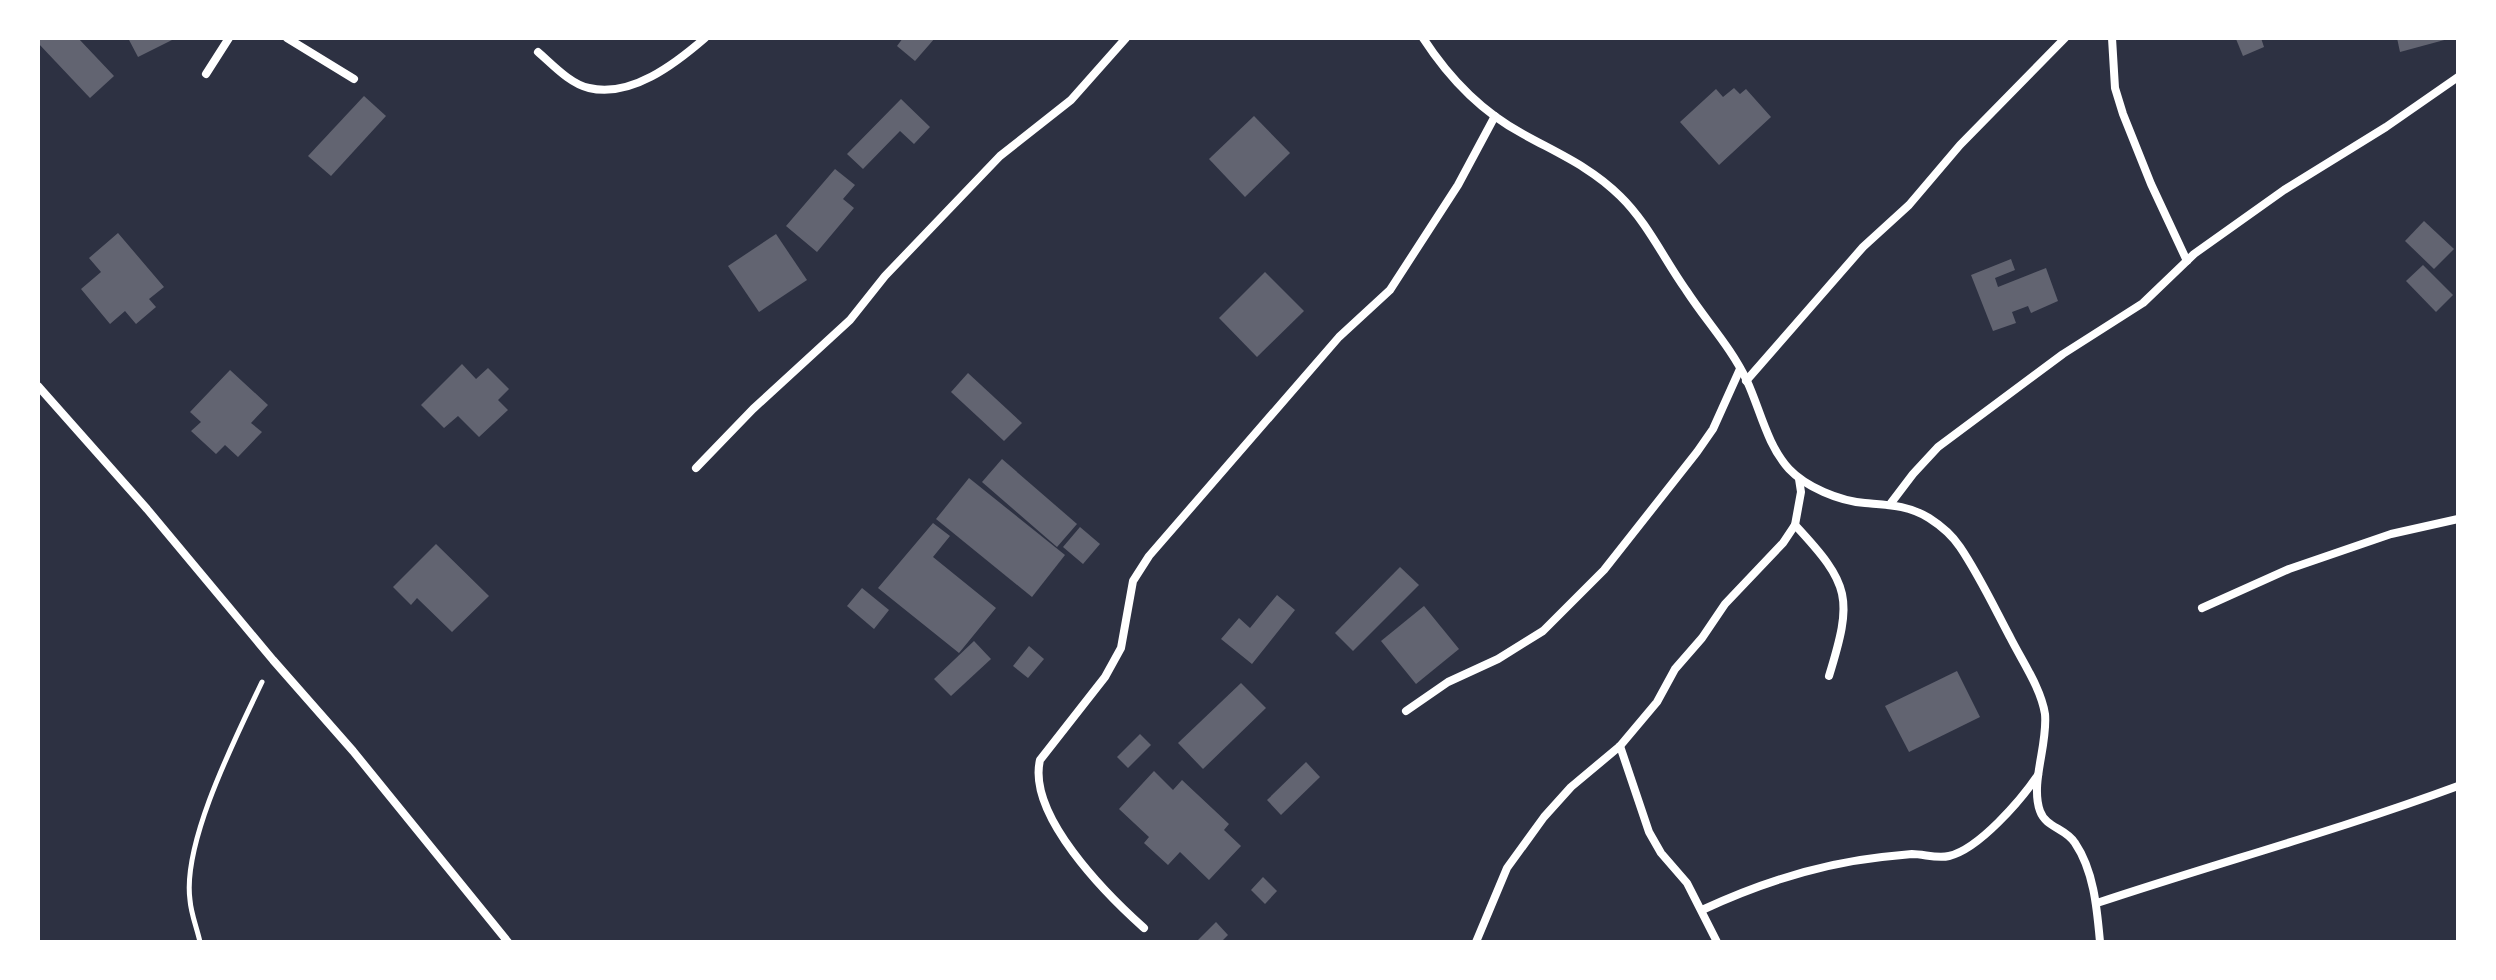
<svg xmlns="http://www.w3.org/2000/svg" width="2496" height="980" font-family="'Fira Sans Condensed',sans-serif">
  <rect width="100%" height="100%" fill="#2d3142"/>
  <g fill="#626471">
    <path d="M38,38H78L114,76L90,98L38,43Z"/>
    <path d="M128,38H176L138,57Z"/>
    <path d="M903,38H935L915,61L897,46Z"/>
    <path d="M2239,38H2261L2264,47L2243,56L2236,39Z"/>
    <path d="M2397,38H2448V39L2400,52Z"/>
    <path d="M1734,88L1740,94L1746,89L1771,117L1719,165L1680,122L1716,89L1723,97Z"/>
    <path d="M364,96L386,116L331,176L308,156Z"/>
    <path d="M901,99L930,127L914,144L900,131L863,169L847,154Z"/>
    <path d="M1254,116L1290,153L1245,197L1209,159Z"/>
    <path d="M835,169L855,185L843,199L854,208L817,252L786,226Z"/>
    <path d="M2424,221L2454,249L2434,269L2405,241Z"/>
    <path d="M118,233L164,287L149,299L156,307L136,324L125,311L110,324L81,289L101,272L89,258Z"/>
    <path d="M776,234L807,280L759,312L728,266Z"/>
    <path d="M2011,259L2015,270L1995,278L1998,287L2046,268L2058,301L2031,313L2028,306L2012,312L2016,323L1993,331L1971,275Z"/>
    <path d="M2423,265L2453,295L2436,312L2406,281Z"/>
    <path d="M1265,272L1304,311L1257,357L1219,318Z"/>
    <path d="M462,364L476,379L488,368L509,389L498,400L508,410L479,437L458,416L444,428L421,405Z"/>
    <path d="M230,370L268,405L251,423L262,432L238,457L225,445L216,454L191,431L201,422L190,412Z"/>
    <path d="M968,373L1022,423L1004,441L951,392Z"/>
    <path d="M1002,459L1077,524L1057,547L982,482Z"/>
    <path d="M969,478L1065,555L1032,597L936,519Z"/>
    <path d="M933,523L950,536L933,557L996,608L959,653L878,588Z"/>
    <path d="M1080,527L1100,544L1083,564L1063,547Z"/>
    <path d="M436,544L489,596L452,632L417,598L411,605L393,587Z"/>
    <path d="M1400,567L1419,585L1353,651L1335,633Z"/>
    <path d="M862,588L889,610L874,629L847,606Z"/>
    <path d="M1277,595L1295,610L1252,664L1221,639L1239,618L1250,628Z"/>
    <path d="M1424,606L1459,649L1416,684L1381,641Z"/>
    <path d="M974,641L991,659L951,696L934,679Z"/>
    <path d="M1029,646L1044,659L1028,678L1013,666Z"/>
    <path d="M1957,671L1980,717L1909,752L1885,706Z"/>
    <path d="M1241,683L1266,708L1203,769L1178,743Z"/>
    <path d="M1140,734L1151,745L1128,768L1117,757Z"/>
    <path d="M1306,762L1320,777L1281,815L1267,800Z"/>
    <path d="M1154,771L1173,790L1182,780L1229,824L1224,830L1241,846L1209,880L1180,852L1168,865L1144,843L1149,837L1119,809Z"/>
    <path d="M1263,877L1277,891L1265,904L1251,890Z"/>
    <path d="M1216,922L1228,935L1221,942H1196Z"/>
  </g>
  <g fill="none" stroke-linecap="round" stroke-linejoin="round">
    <path stroke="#fff" stroke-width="5" d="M200,942C197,928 191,914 190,900C182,842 237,735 262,682"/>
    <g stroke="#fff" stroke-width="8">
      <path d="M287,38L354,79"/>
      <path d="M1423,38C1449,78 1480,111 1523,134C1557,153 1591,167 1620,196C1647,222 1664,259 1686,290C1706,321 1731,347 1747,381C1760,409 1767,445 1789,469C1806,487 1839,501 1865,503C1888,505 1908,505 1929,518C1940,525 1952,535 1960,547C1979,575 1994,607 2010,637C2022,661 2041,688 2045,714C2048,745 2030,783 2040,811C2046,828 2066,828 2075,843C2094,871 2097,909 2100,942"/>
      <path d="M2112,38L2115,88L2123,114L2151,184L2187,261"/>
      <path d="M538,52C552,64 570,84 589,88C631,98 675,64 705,38"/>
      <path d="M206,74L229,38"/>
      <path d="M1746,381L1863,247L1909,205L1960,145L2065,38"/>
      <path d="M38,386L147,509L273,660L353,751L508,942"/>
      <path d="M696,468L753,409L850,320L885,276L1000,156L1071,100L1126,38"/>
      <path d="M1891,503L1913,474L1938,447L2063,354L2143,303L2194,254L2284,190L2386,127L2458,77"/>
      <path d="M1795,525C1851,585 1853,598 1829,676"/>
      <path d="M2202,608L2289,569L2391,534L2458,519"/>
      <path d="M1406,711L1448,682L1498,659L1543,631L1604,570L1697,452L1713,429L1740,369"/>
      <path d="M1620,746L1649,832L1661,853L1687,883L1717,942"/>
      <path d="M2097,903C2217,863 2339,830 2458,786"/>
      <path d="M1702,910C1760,883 1818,864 1882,857C1892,856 1902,855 1912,854C1924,854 1937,859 1949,856C1979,849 2021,800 2038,775"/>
      <path d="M1144,928C1106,894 1027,815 1040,760L1105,677L1121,648L1133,581L1149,556L1339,337L1390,290L1458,185L1495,116"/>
      <path d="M1476,942L1507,868L1544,817L1571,787L1620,746L1657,702L1675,669L1702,638L1725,604L1783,543L1795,525L1801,492L1799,479"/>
    </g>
  </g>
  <rect width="2496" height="980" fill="none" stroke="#ffffff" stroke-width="80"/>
</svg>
